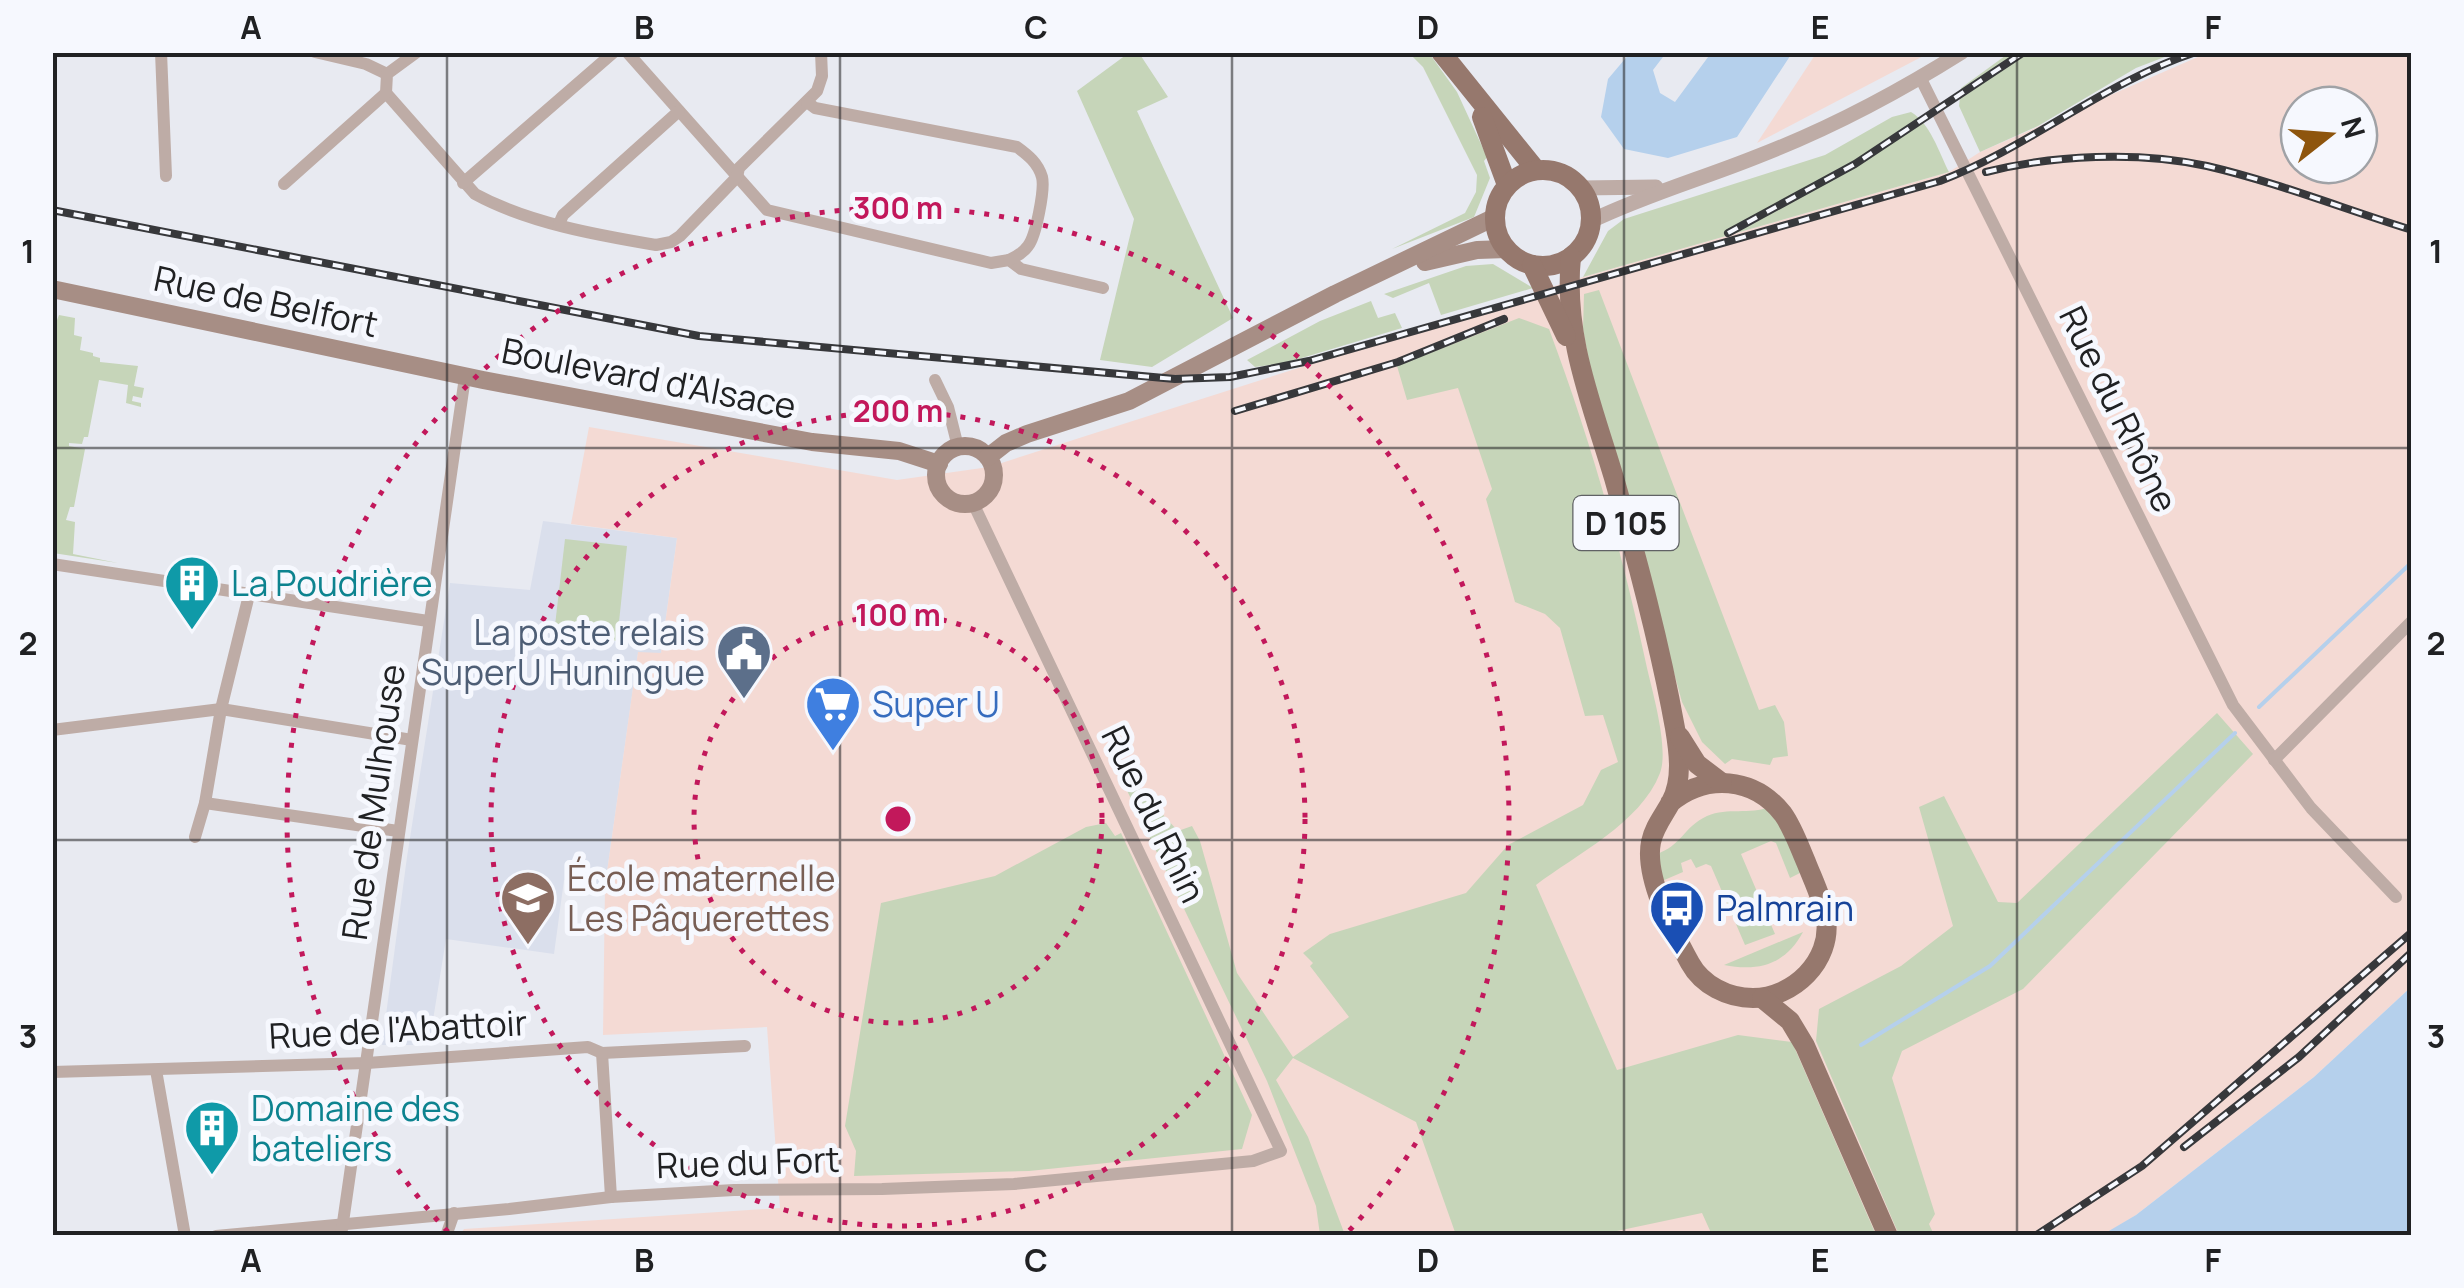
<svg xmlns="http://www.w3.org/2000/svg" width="2464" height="1288" font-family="Manrope,sans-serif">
  <rect width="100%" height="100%" fill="#e8eaf1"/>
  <path fill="#dadfec" d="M543,521L677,538L661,653H638L605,886L564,880L554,954L446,939L429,1045H382L407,857L450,583L530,590Z"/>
  <g fill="#f4dad4" fill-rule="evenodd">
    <path d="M1817,52H1929V53L1757,143Z"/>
    <path d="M2207,53H2411V987L2314,1077L2136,1215L2102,1236H459L464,1229L780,1208L767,1027L603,1035L605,886L638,652L661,653L677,538L571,524L589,427L897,480L989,467L1583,277L1949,172L1980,152ZM2299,105H2359V165H2299Z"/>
  </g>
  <g fill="#c6d5b9">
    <path d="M1130,52L1139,53L1168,97L1137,111L1233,318L1152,367L1100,360L1134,219L1077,91Z"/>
    <path d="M1409,53H1429L1457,92L1487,157L1484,161L1490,178L1474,217L1392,249L1465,213L1476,192L1477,175L1423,67Z"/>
    <path d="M2009,53V52L2175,53L2136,68L2038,126L1980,152L1959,106L1961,88Z"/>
    <path d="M1911,112C1930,123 1939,152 1949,172L1583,277L1608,231L1624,219L1825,155L1892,117Z"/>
    <path d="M1493,264L1533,288L1441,315L1429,283L1393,298L1384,294L1466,266Z"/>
    <path d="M1599,290L1759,710L1775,705L1784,722L1788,756L1773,758L1770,765L1732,759L1725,764L1702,742L1682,702L1589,362L1583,329L1584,294Z"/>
    <path d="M1371,301L1378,318L1395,313L1402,328L1285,363L1255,367L1247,360L1320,321Z"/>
    <path d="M59,315L75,318L74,335L82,337L80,350L93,353V356L100,358V362L138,366L134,386L144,388L142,398L133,396L132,401L141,403V407L126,403L128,385L99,380L88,437H84L82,444L69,443V446L85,449L74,507H70L66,520L75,522L73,554L118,563L53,553L52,333Z"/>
    <path d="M1519,318L1549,329C1591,441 1622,551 1647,668C1653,694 1669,749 1660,773C1641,823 1575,855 1536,885L1617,1070L1738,1035L1792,1042L1876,1235H1712L1702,1213L1598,1235H1456L1416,1122L1293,1058L1276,1080L1308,1137L1345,1235H1320L1316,1206L1267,1081L1120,776L1130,762L1141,791L1178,831L1192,826L1200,841L1237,973L1293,1057L1349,1017L1310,966L1313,963L1303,953L1330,934L1466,893L1508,845L1583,805L1601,770L1618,762L1603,715L1585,716L1560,628L1545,614L1515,602L1486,499L1492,489L1458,388L1407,400L1397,366Z"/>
    <path d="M565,539L627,546L617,641L554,634Z"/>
    <path d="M2217,713L2253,754L2023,989L1902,1051L1892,1078L1935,1214L1929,1224L1934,1235H1899L1816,1041L1819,1009L1901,966L1953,926L1919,807L1944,796L1998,902L2017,903Z"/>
    <path d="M1770,807L1804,871L1790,878L1776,843L1771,841L1741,854L1775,934L1745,945L1711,866L1706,864L1696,868L1691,859L1681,863L1683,872L1662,881L1656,854C1682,846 1683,827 1707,816C1728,807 1749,815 1770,807Z"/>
    <path d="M1106,823L1115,836L1121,833L1252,1115L1242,1149L1029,1171L854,1176L856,1151L845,1126L881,903L995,876L1086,827Z"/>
    <path d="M1803,932C1786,964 1759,972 1724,965Z"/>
  </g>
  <g fill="#b5d0ec">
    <path d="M1630,53H1666L1653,70L1660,93L1675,102L1711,53H1792L1737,137L1668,158L1624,149L1601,117L1608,79Z"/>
    <path d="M2411,987V1235H2102L2136,1215L2314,1077Z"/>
  </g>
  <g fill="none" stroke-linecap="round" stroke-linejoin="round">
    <g stroke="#b5d0ec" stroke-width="4">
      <path d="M2259,707L2412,562"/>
      <path d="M1861,1045L1990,966L2235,733"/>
    </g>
    <g stroke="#beaca6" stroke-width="12">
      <path d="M161,52L166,176"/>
      <path d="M315,52L366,64L387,74"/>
      <path d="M627,52L767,210L991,263L1009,260L1021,269L1103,288"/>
      <path d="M1921,79L2233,705L2311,808L2396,897"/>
      <path d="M386,93L475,194C528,223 597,235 656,245L671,242L680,236L737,177L739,168L817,91L822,76L821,52"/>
      <path d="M807,102L815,108L1017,147C1028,155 1038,163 1042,177C1045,189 1036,236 1028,246C1023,253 1016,257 1009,260"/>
      <path d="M463,183L614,52"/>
      <path d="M284,184L386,93L387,74L417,52"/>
      <path d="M559,224L563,215L679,111"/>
      <path d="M935,380L948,407L958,447"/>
      <path d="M52,564L428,621"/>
      <path d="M52,730L221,709L412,740"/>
      <path d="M2274,760L2412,621"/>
      <path d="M205,803L398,831"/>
      <path d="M195,837L205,803L221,709L249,595"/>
      <path d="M602,1053L611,1197"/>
      <path d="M156,1070L185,1236"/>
      <path d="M52,1072L367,1063L588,1047L602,1053L745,1046"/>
      <path d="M216,1236L509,1209L611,1197L734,1190L882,1189L1014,1184L1253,1161L1281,1151L973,503"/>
      <path d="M341,1236L465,377"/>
      <path d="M446,1236L454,1213"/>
    </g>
    <g stroke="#beaca6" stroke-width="15">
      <path d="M1581,188L1656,187"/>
      <path d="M1591,221C1645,195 1701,179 1756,157C1829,129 1897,93 1962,52"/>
    </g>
    <g stroke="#a78e85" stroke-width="18">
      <path d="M1425,262L1477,250L1507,249"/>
      <path d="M52,289L483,380L812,442L899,451L939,464"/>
      <circle cx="965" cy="475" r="29"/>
      <path d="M988,457L1006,443L1027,434L1129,401L1335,294L1495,217"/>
    </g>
    <g stroke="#96786d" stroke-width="20">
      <path d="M1441,52L1536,170"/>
      <path d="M1482,117L1507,185"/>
      <circle cx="1543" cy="218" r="48"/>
      <path d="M1571,257C1563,336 1592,404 1614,478C1637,559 1660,644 1675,728C1679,752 1683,780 1671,802C1664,815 1654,827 1651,842C1644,877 1673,932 1690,963C1702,985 1728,998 1753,998C1793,998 1832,961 1826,919C1823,900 1813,880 1806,862C1799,846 1793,828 1783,814C1754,777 1706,773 1670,803"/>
      <path d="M1532,265L1566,336"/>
      <path d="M1680,737L1697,764L1722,783"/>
      <path d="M1762,998L1790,1021L1805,1046L1888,1236"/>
    </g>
    <g stroke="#37383b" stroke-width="8">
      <g id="rail">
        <path d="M1986,172C2053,155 2138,151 2207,166C2276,182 2344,209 2412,230"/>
        <path d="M52,210L699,336L1175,379L1230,377L1309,361L1940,181C2030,147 2104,82 2196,52"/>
        <path d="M1728,233L1855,164L2024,52"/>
        <path d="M1235,411L1398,362L1504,319"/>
        <path d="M2184,1147L2299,1057L2412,952"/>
        <path d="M2035,1236L2142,1166L2412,932"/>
      </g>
    </g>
    <use href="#rail" stroke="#f6f8fe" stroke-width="4" stroke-dasharray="11" stroke-linecap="butt"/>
  </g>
  <path fill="none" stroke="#202123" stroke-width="2.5" stroke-opacity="0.55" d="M447,52V1236M840,52V1236M1232,52V1236M1624,52V1236M2017,52V1236M52,448H2412M52,840H2412"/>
  <g fill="none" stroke="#c2185b" stroke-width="5" stroke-dasharray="5 10">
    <circle cx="898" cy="819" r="204"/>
    <circle cx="898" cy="819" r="407"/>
    <path d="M448 1232A611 611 0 1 1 1348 1232"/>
  </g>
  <defs>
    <g id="building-pin" transform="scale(2.875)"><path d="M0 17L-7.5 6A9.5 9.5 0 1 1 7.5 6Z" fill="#0f9aa8" stroke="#f6f8fe"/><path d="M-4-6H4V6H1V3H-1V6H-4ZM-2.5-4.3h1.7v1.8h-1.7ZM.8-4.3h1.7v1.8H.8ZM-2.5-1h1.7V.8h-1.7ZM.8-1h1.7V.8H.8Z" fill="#fff"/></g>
    <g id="civic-pin" transform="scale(2.875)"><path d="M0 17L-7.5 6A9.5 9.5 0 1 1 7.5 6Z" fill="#5c6f8a" stroke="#f6f8fe"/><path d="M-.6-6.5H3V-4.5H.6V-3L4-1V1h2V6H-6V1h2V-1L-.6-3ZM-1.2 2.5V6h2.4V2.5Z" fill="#fff"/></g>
    <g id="supermarket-pin" transform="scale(2.875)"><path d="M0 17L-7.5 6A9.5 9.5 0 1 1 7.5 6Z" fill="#3f7fe0" stroke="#f6f8fe"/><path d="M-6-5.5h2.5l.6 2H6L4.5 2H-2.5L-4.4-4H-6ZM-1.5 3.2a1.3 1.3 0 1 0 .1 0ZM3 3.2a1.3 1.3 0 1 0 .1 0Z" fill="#fff"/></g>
    <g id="school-pin" transform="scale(2.875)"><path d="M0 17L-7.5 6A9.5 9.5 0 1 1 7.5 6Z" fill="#8d6e63" stroke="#f6f8fe"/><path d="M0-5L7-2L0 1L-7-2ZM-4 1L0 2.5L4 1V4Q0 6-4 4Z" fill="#fff"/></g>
    <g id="bus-pin" transform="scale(2.875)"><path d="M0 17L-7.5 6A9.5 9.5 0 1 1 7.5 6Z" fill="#1a4fb4" stroke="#f6f8fe"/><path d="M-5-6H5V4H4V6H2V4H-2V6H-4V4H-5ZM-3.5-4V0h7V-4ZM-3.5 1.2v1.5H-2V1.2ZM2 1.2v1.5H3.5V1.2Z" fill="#fff"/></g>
  </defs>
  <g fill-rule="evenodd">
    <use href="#building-pin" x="192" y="583"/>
    <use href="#civic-pin" x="744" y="652"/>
    <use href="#supermarket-pin" x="833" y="704"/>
    <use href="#school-pin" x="528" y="898"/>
    <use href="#bus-pin" x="1677" y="908"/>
    <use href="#building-pin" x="212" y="1128"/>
  </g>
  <g text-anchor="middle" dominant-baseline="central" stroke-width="10" stroke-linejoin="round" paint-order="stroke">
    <rect fill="#f6f8fe" stroke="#606265" stroke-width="2.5" x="1573.5" y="496" width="105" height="54" rx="8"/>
    <g font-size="32" font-weight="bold" fill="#202123">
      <text x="1626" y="523">D 105</text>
    </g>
    <g font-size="35" fill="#202123" stroke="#f6f8fe">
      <text transform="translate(266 301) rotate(12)">Rue de Belfort</text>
      <text transform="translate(649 378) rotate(11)">Boulevard d'Alsace</text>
      <text transform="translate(2119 409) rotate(64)">Rue du Rhône</text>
      <text transform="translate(373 802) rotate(-82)">Rue de Mulhouse</text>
      <text transform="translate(1154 814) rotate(64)">Rue du Rhin</text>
      <text transform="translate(398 1029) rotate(-3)">Rue de l'Abattoir</text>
      <text transform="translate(748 1162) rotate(-2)">Rue du Fort</text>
    </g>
    <g font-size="35" fill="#0d838f" stroke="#f6f8fe" text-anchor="start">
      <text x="231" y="583">La Poudrière</text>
      <text x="251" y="1108">Domaine des<tspan x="251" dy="40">bateliers</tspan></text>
    </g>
    <g font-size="35" fill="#4e5e75" stroke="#f6f8fe" text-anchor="end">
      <text x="705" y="632">La poste relais<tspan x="705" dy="40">SuperU Huningue</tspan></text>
    </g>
    <g font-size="35" fill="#366cbe" stroke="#f6f8fe" text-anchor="start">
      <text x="872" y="704">Super U</text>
    </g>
    <g font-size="35" fill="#785e54" stroke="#f6f8fe" text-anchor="start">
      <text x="567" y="878">École maternelle<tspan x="567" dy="40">Les Pâquerettes</tspan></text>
    </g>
    <g font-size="35" fill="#164399" stroke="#f6f8fe" text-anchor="start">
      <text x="1716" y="908">Palmrain</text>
    </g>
  </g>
  <circle cx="898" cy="819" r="15" fill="#c2185b" stroke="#f6f8fe" stroke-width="5"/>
  <g font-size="30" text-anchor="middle" font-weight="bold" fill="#c2185b" stroke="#f6f8fe" stroke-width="10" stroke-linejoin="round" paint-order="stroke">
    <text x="898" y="219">300 m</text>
    <text x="898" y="422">200 m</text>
    <text x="898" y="626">100 m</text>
  </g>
  <rect width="2464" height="1288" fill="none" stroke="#f6f8fe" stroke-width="110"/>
  <g transform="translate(2329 135) rotate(73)"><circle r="48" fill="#f6f8fe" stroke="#a0a2a6" stroke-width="2.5"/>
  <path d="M0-8L18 38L0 25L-18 38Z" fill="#8e550d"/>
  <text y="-15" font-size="28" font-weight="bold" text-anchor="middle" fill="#202123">N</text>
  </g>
  <rect x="55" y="55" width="2354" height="1178" fill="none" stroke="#202123" stroke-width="4"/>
  <g font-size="32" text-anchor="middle" font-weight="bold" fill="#202123">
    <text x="251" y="39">A</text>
    <text x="644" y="39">B</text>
    <text x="1036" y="39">C</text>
    <text x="1428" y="39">D</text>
    <text x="1820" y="39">E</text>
    <text x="2213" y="39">F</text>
    <text x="28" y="263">1</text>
    <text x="2436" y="263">1</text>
    <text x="28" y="655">2</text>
    <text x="2436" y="655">2</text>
    <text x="28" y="1048">3</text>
    <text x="2436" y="1048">3</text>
    <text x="251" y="1272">A</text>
    <text x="644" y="1272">B</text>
    <text x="1036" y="1272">C</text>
    <text x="1428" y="1272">D</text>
    <text x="1820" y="1272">E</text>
    <text x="2213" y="1272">F</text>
  </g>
</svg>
